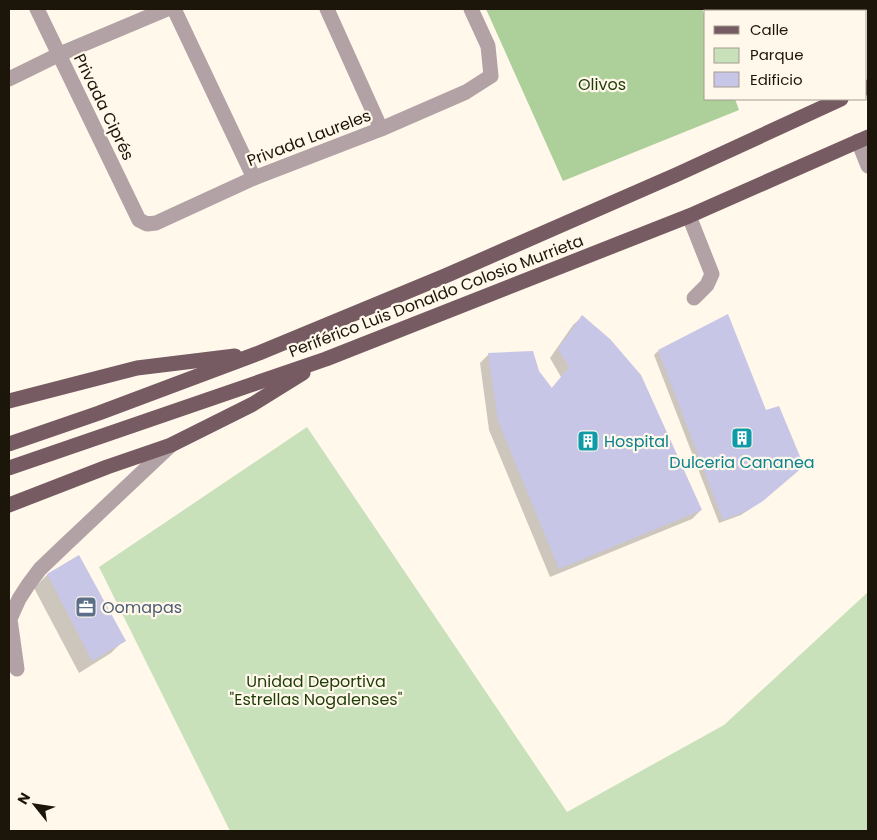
<svg xmlns="http://www.w3.org/2000/svg" width="877" height="840" font-family="Poppins,sans-serif">
  <rect width="100%" height="100%" fill="#fff8eb"/>
  <path fill="#c8e1bb" d="M307,427L567,812L724,725L868,592V831H230L99,567Z"/>
  <path fill="#adcf9a" d="M486,9H702L706,19V99H735L739,110L563,181Z"/>
  <g fill="#0003">
    <path d="M736,9H758L759,11H730Z"/>
    <path d="M785,9H866L863,11H786Z"/>
    <path d="M582,317L701,510L692,519L550,577L489,430L480,363L488,355L537,372L551,389L561,377L550,358L573,325Z"/>
    <path d="M658,351L757,504L741,515L719,523L654,355Z"/>
    <path d="M79,556L124,640L111,653L79,673L34,588L47,575Z"/>
  </g>
  <g fill="#c7c6e7">
    <path d="M733,9H759L760,11H727Z"/>
    <path d="M803,9H865L859,11H804Z"/>
    <path d="M728,314L766,410L779,406L804,466L763,501L747,511L723,520L658,350Z"/>
    <path d="M582,315L610,339L641,375L702,510L559,569L498,421L488,353L533,351L539,371L552,388L569,367L558,349Z"/>
    <path d="M79,555L126,641L92,661L47,574Z"/>
  </g>
  <g fill="none" stroke-linecap="round" stroke-linejoin="round">
    <g stroke="#b2a2a5" stroke-width="15">
      <path d="M37,9L139,220L147,224L156,223L254,178L381,129L466,92L491,76L488,46L471,9"/>
      <path d="M174,9L254,178"/>
      <path d="M327,9L381,129"/>
      <path d="M782,9L783,11"/>
      <path d="M9,79L60,54L167,9"/>
      <path d="M858,141L868,166"/>
      <path d="M689,216L712,274L707,285L694,298"/>
      <path d="M17,669L10,619L19,599L28,585L40,569L63,547L171,445"/>
    </g>
    <g stroke="#775b62" stroke-width="15">
      <path d="M866,88L868,87"/>
      <path d="M9,401L137,368L235,356"/>
      <path d="M9,444L99,413L259,353L445,276L678,174L841,99"/>
      <path d="M9,468L326,359L689,216L868,137"/>
      <path d="M9,505L107,467L171,445L253,404L303,373"/>
    </g>
  </g>
  <defs>
    <g id="building-square" transform="scale(1.125)"><rect x="-9" y="-9" width="18" height="18" rx="4" fill="#0f9aa8" stroke="#fff8eb"/><path d="M-4-6H4V6H1V3H-1V6H-4ZM-2.5-4.3h1.7v1.8h-1.7ZM.8-4.3h1.7v1.8H.8ZM-2.5-1h1.7V.8h-1.7ZM.8-1h1.7V.8H.8Z" fill="#fff"/></g>
    <g id="office-square" transform="scale(1.125)"><rect x="-9" y="-9" width="18" height="18" rx="4" fill="#5c6f8a" stroke="#fff8eb"/><path d="M-6-3h4V-5.5h4V-3h4V5H-6ZM-1-4.5V-3h2v-1.5ZM-6 0V1H6V0Z" fill="#fff"/></g>
  </defs>
  <g fill-rule="evenodd">
    <use href="#building-square" x="742" y="438"/>
    <use href="#building-square" x="588" y="441"/>
    <use href="#office-square" x="86" y="607"/>
  </g>
  <g text-anchor="middle" dominant-baseline="central" stroke-width="4.5" stroke-linejoin="round" paint-order="stroke">
    <g font-size="16" fill="#1e3d06" stroke="#fff8eb">
      <text x="602" y="84">Olivos</text>
      <text x="316" y="681">Unidad Deportiva<tspan x="316" dy="18">"Estrellas Nogalenses"</tspan></text>
    </g>
    <g font-size="16" fill="#1b150a" stroke="#fff8eb">
      <text transform="translate(104 107) rotate(64)">Privada Ciprés</text>
      <text transform="translate(309 138) rotate(-21)">Privada Laureles</text>
      <text transform="translate(436 296) rotate(-21)">Periférico Luis Donaldo Colosio Murrieta</text>
    </g>
    <g font-size="16" fill="#0d838f" stroke="#fff8eb" text-anchor="start">
      <text x="604" y="441">Hospital</text>
      <text x="742" y="462" text-anchor="middle">Dulceria Cananea</text>
    </g>
    <g font-size="16" fill="#4e5e75" stroke="#fff8eb" text-anchor="start">
      <text x="102" y="607">Oomapas</text>
    </g>
  </g>
  <rect width="877" height="840" fill="none" stroke="#1b150a" stroke-width="20"/>
  <rect x="704" y="10" width="162" height="90" fill="#fff8eb" stroke="#a49d91"/>
  <rect x="714" y="26" width="25" height="8" fill="#775b62" stroke="#a49d91"/>
  <text x="750" y="35" font-size="15" fill="#1b150a">Calle</text>
  <rect x="714" y="48" width="25" height="15" fill="#c8e1bb" stroke="#a49d91"/>
  <text x="750" y="60" font-size="15" fill="#1b150a">Parque</text>
  <rect x="714" y="72" width="25" height="15" fill="#c7c6e7" stroke="#a49d91"/>
  <text x="750" y="85" font-size="15" fill="#1b150a">Edificio</text>
  <g transform="translate(35 805) rotate(300)" stroke="#fff8eb" stroke-width="4" paint-order="stroke">
  <path d="M0-4L9 19L0 12L-9 19Z" fill="#1b150a"/>
  <text y="-8" font-size="14" font-weight="bold" text-anchor="middle" fill="#1b150a">N</text>
  </g>
</svg>
